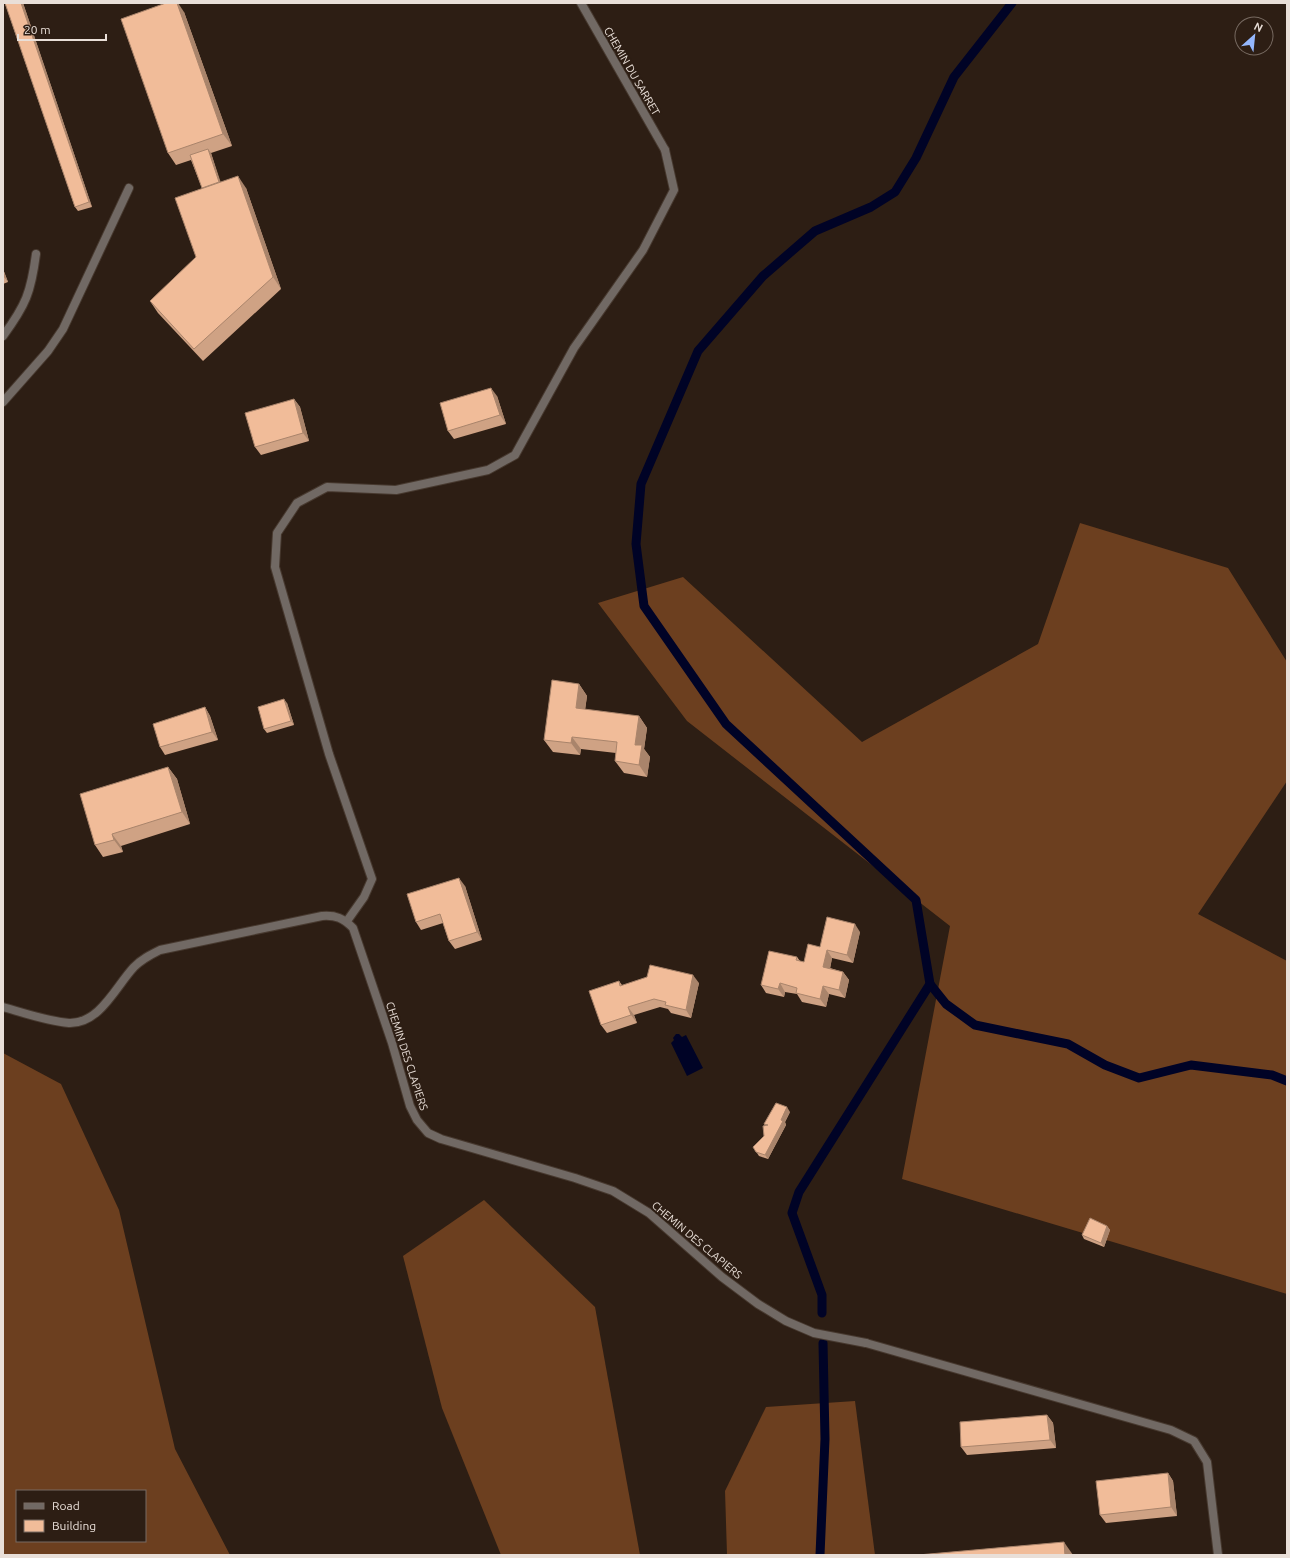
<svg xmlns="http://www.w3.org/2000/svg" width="1290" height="1558" font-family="Ubuntu,sans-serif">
  <rect width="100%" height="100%" fill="#2d1e14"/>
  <g fill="#6c3f1f" fill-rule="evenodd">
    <path d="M1080,523L1228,568L1287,662V781L1198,914L1287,961V1294L902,1179L950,926L687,721L598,603L683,577L862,742L1038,644Z"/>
    <path d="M3,1053L61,1084L119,1210L175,1449L230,1555H3ZM17,1491H145V1541H17Z"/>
    <path d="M484,1200L595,1307L640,1555H501L442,1408L403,1256Z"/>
    <path d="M855,1401L875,1555H727L725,1491L766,1407Z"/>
  </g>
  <path fill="#000326" d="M676,1034H679L682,1037L686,1035L703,1068L687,1076L671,1043L674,1040L673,1038Z"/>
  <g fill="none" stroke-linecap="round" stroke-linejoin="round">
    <g stroke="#000326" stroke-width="9">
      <path d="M930,984L946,1004L975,1025L1068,1044L1105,1065L1139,1078L1191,1065L1272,1075L1287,1081"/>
      <path d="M822,1313V1295L792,1213L799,1192L930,984L916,900L726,724L644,606L636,544L641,484L698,351L763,276L815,231L871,207L895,192L916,158L954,77L1012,3"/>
      <path d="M820,1555L825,1439L823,1343"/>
    </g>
    <g stroke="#47392f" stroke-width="10">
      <g id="service">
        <path d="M3,336C26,305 31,292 36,254"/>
        <path d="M3,402L48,351L63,329L129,188"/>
        <path d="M347,921L364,897L372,879L329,754L275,567L277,533L297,503L327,487L396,490L488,470L515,455L574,348L643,250L674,190L665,150"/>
        <path d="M866,1343L1171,1430L1194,1441L1207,1462L1218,1555"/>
      </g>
    </g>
    <g stroke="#47392f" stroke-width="10">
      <g id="minor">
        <path d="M581,3L665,150"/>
        <path d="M3,1007C24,1013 47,1021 69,1023C100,1024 116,986 134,967C142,959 150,955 160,950L322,916C336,915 343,918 353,928L392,1043L410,1106L417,1120L428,1133L441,1139L575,1178L613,1191L649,1213L722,1277L758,1304L786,1321L814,1333L866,1343"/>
      </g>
    </g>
    <use href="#service" stroke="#716964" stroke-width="8"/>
    <use href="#minor" stroke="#716964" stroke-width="8"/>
  </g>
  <g fill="#cfa284">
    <path d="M5,3H23L92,207L78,211L75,207Z"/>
    <path d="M184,12L232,146L211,153L220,182L246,188L281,289L203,361L158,313L150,301L196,257L202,188L191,160L176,165L168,153Z"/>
    <path d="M3,269L8,282L3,284Z"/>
    <path d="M497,396L506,424L454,439L448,431Z"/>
    <path d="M294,399L300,407L309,441L261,455L255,447Z"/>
    <path d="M579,684L587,696L585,710L639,716L647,728L644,749L650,757L647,777L624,773L615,761L616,753L581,749L580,755L553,752L544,740Z"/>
    <path d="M287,703L294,725L267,733L264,729Z"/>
    <path d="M205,707L210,716L218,740L165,755L160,747Z"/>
    <path d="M168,767L177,779L190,824L121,846L123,852L103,857L95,845Z"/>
    <path d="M465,886L482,940L455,949L449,941L443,923L421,930L416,922Z"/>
    <path d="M860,932L853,963L832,958L830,968L843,972L849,980L845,998L829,994L826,1007L802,1002L797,994L785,992L784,997L766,993L761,985L797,957L800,961L804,962L820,947Z"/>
    <path d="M619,981L622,985L699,983L691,1018L671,1013L668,1009L660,1007L634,1015L637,1023L607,1033L601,1025Z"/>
    <path d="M790,1112L785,1122L786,1125L768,1159L759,1156L753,1147L764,1136L765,1125L764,1124Z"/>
    <path d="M1107,1226L1110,1230L1104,1247L1084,1239L1082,1235Z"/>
    <path d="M1047,1415L1053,1423L1056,1448L967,1455L961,1447Z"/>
    <path d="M1168,1473L1173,1481L1177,1516L1106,1523L1100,1515Z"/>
  </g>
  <g fill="#a9846b">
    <path d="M21,3H23L92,207L89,202Z"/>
    <path d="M177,3H178L184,12L232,146L223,134Z"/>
    <path d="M208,149L211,153L225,195L222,191Z"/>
    <path d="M238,176L246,188L281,289L273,277Z"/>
    <path d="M3,269L8,282L3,276Z"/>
    <path d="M491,388L497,396L506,424L500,415Z"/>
    <path d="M294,399L300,407L309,441L303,433Z"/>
    <path d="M579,684L587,696L584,717L576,708Z"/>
    <path d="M284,699L287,703L294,725L291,721Z"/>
    <path d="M205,707L210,716L218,740L212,732Z"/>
    <path d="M639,716L647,728L644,749L650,757L647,777L639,765L635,745Z"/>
    <path d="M572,737L581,749L580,755L571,743Z"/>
    <path d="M168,767L177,779L190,824L182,812Z"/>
    <path d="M112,834L121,846L123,852L114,840Z"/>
    <path d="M459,878L465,886L482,940L477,932Z"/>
    <path d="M855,924L860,932L853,963L847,955Z"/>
    <path d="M827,950L832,958L829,975L823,967Z"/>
    <path d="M843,972L849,980L845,998L839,990Z"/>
    <path d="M693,975L699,983L691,1018L686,1010Z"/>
    <path d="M780,983L785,992L784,997L778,989Z"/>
    <path d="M823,986L829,994L826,1007L820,999Z"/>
    <path d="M628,1007L634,1015L637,1023L631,1015Z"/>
    <path d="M787,1107L790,1112L785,1122L786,1125L768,1159L765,1155L781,1120Z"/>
    <path d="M1107,1226L1110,1230L1104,1247L1101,1243Z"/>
    <path d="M1047,1415L1053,1423L1056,1448L1050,1440Z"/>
    <path d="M1168,1473L1173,1481L1177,1516L1171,1507Z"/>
    <path d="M1064,1542L1073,1555H1065Z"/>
  </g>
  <g fill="#f1bc99" stroke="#a9846b">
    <path d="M5,3H21L89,202L75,207Z"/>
    <path d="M166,3H177L223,134L168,153L121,19Z"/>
    <path d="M208,149L219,182L202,188L190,155Z"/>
    <path d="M238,176L273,277L194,349L150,301L196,257L175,198Z"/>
    <path d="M491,388L500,415L448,431L440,403Z"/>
    <path d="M294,399L303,433L255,447L245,413Z"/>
    <path d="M552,680L579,684L576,708L639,716L635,745H642L639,765L615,761L617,742L572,737L571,743L544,740Z"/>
    <path d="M284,699L291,721L264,729L258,707Z"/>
    <path d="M205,707L212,732L160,747L153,724Z"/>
    <path d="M168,767L182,812L112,834L114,840L95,845L80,794Z"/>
    <path d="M459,878L477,932L449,941L440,914L416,922L407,894Z"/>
    <path d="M827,917L855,924L847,955L827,950L823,967L843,972L839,990L823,986L820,999L796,993L797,988L780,983L778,989L761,985L769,951L797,957L796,960L804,962L808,944L820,947Z"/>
    <path d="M650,965L693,975L686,1010L665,1005L666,1002L654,999L628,1007L631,1015L601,1025L589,991L619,981L620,986L647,977Z"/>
    <path d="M776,1103L787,1107L781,1120L783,1121L765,1155L756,1152L753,1147L764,1136L763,1126L768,1125L764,1124Z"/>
    <path d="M1090,1218L1107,1226L1101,1243L1082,1235Z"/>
    <path d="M1047,1415L1050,1440L961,1447L960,1422Z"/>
    <path d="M1168,1473L1171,1507L1100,1515L1096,1481Z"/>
    <path d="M1064,1542L1065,1555H918Z"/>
  </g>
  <g text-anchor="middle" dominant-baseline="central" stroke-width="4" stroke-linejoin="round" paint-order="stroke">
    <g font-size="11" fill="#e9dfd8" stroke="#2d1e14">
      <text transform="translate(632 71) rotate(60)">CHEMIN DU SARRET</text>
      <text transform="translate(407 1056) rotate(72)">CHEMIN DES CLAPIERS</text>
      <text transform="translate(697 1240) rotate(40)">CHEMIN DES CLAPIERS</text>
    </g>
  </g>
  <rect width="1290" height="1558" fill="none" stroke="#e9dfd8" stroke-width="8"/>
  <rect x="16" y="1490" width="130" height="52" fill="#2d1e14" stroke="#786b62"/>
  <rect x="24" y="1503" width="20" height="6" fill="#716964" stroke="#786b62"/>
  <text x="52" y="1510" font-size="12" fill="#e9dfd8">Road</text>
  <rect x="24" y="1520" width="20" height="12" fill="#f1bc99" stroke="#786b62"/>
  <text x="52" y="1530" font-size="12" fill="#e9dfd8">Building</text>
  <g transform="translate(1254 36) rotate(27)"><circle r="19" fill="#2d1e14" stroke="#786b62"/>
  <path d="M0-3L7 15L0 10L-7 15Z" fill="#94b7fd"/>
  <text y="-6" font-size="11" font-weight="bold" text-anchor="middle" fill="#e9dfd8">N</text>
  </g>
  <path d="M18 34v6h88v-6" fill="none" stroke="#e9dfd8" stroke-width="2"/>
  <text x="24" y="34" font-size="12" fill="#e9dfd8" stroke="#2d1e14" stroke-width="3" paint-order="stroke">20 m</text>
</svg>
